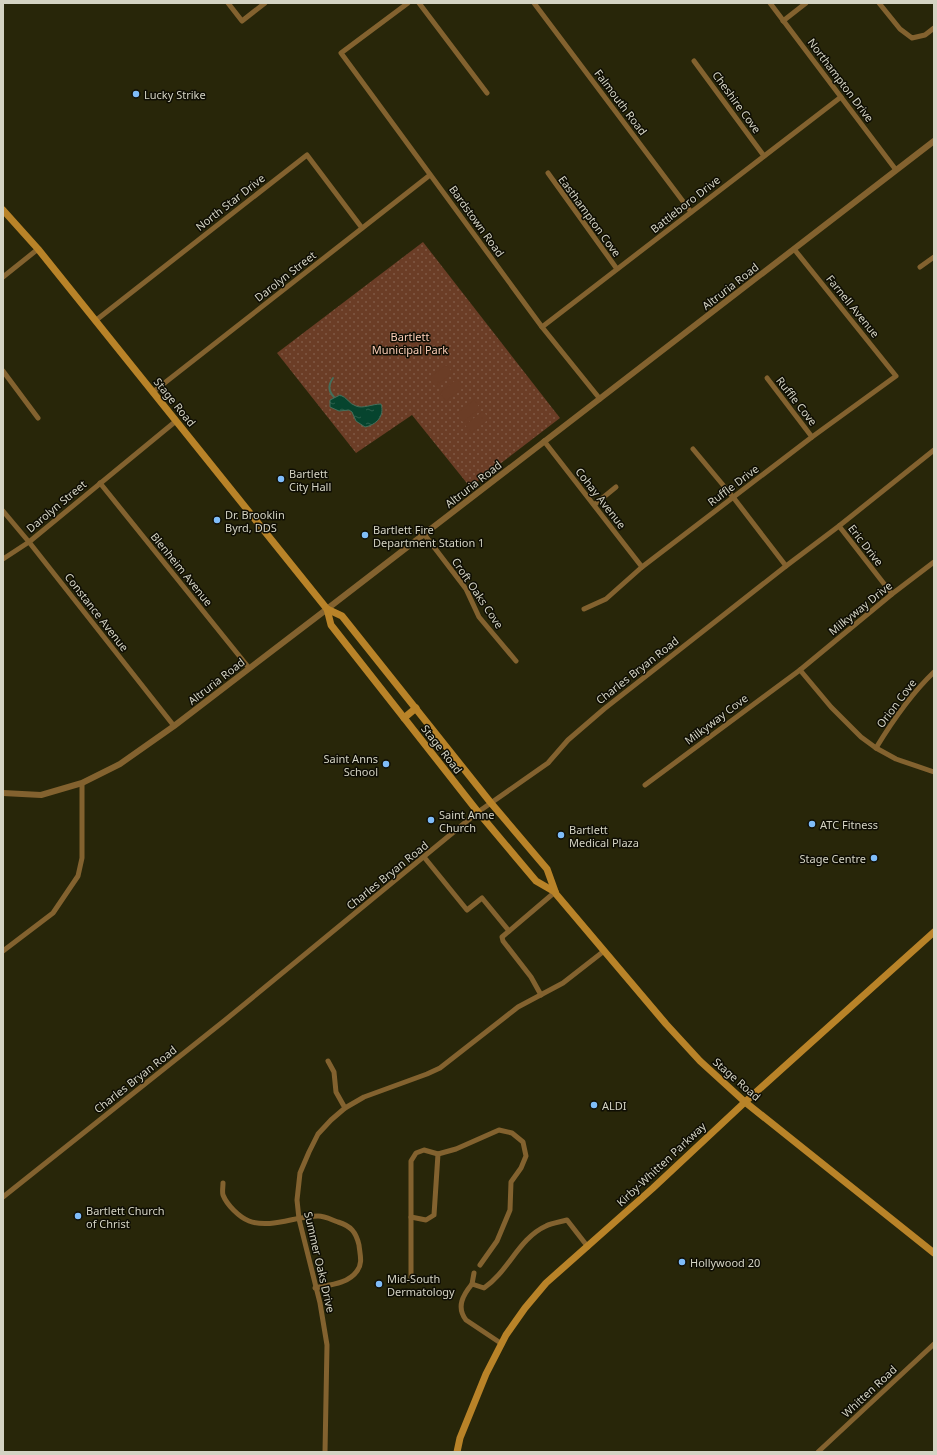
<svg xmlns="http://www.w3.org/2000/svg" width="937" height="1455" font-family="'Noto Sans',sans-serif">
  <defs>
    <pattern id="park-dots" width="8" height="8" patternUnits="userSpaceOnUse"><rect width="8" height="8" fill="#6b3d26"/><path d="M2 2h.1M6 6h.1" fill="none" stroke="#7f5844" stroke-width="1.8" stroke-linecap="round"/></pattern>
    <pattern id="water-ripples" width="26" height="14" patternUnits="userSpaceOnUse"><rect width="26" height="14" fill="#06442e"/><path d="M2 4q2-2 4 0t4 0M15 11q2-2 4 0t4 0" fill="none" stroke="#295e4b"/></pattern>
  </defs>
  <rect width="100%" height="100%" fill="#282609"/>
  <path fill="url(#park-dots)" d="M423,242L560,418L470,487L412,415L356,453L277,353Z"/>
  <g fill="#6b3d26">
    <path d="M446,365L453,373L435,386L429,378Z"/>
    <path d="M457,379L464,387L446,401L440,393Z"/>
    <path d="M474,400L480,408L463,422L456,414Z"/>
    <path d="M483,411L489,419L471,433L465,425Z"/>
  </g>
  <path fill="url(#water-ripples)" stroke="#446f5b" d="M340,395C347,397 349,404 356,406C363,409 372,404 381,404C385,416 376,425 365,427L356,421L352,412L349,410L339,411L330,407V400Z"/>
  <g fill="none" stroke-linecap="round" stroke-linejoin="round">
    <path stroke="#446f5b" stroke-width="2" d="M333,378C328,385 328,391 334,397"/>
    <g stroke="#83622f" stroke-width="5">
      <path d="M228,3L242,21L265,3"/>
      <path d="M408,3L341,53L542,327L600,399"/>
      <path d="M419,3L487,93"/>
      <path d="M534,3L691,212"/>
      <path d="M770,3L896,170"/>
      <path d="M879,3L900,29L912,38L925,35L934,28"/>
      <path d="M783,21L806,3"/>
      <path d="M694,61L764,156"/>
      <path d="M548,173L617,269"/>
      <path d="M920,267L934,257"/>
      <path d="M3,277L38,249"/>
      <path d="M95,321L307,155L362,228"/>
      <path d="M542,327L841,97"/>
      <path d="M3,371L38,418"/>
      <path d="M767,378L812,437"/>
      <path d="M153,392L430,175"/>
      <path d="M544,441L642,567"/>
      <path d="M693,449L733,497L786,566"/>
      <path d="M100,483L249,668"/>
      <path d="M594,505L616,487"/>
      <path d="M3,511L29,542L174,726"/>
      <path d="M839,526L892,594"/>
      <path d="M424,534L466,589L479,617L516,661"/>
      <path d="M3,559L29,542L176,421"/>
      <path d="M584,609L606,599L642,567L812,437L896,376L794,249"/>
      <path d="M800,670L831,707L861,737L876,748L896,759L934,772"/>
      <path d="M876,748C893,720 911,694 934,672"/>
      <path d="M645,785L800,670L892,594L934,562"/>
      <path d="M424,857L467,910L482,898L509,931"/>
      <path d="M3,951L53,913L78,876L82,858V783"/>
      <path d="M541,995L531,977L503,941L502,937L555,892"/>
      <path d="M328,1061L334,1072L336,1092L345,1108"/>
      <path d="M223,1183C223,1187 222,1192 223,1195C227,1205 239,1217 249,1221C270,1229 296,1216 318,1216C325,1216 332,1220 338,1222C351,1226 356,1232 359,1245C360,1255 363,1263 357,1271C348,1284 329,1285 315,1288"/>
      <path d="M3,1197L224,1021L478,812L548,763L568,740L604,709L786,566L839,526L934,450"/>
      <path d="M411,1217L426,1220L434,1215L438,1154"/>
      <path d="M411,1281V1161L416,1153L424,1150L438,1154L456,1149L499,1130L512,1133L523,1142L526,1156L521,1168L511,1182L510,1210L497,1241L480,1265"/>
      <path d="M472,1284L474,1273"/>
      <path d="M502,1344L466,1320C456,1307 463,1295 472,1284L484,1288C508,1272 519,1238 546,1226C552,1223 560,1222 567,1220L588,1247"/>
      <path d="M325,1452L327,1345L320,1303L299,1219L297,1200L300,1173L309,1152L318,1134L331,1120L345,1108L364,1097L427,1074L440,1068L518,1007L563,983L604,951"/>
      <path d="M818,1452L934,1344"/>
    </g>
    <path stroke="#83622f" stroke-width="6" d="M3,793L41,795L82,783L120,764L174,726L327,609L934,141"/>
    <g stroke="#b98328" stroke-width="7">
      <path d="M3,210L38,249L327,609L331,625L478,812L536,881L555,892"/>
      <path d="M327,609L342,616L491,803L547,869L556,894L666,1024L700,1061L745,1102L934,1253"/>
      <path d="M404,718L416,708"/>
      <path d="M457,1452L460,1438L486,1374L506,1335L525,1308L546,1283L653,1188L745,1102L934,932"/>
    </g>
  </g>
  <g fill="#7fbdfa" stroke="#0f0e04" stroke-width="1.5">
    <circle cx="136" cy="94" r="4"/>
    <circle cx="281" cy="479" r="4"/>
    <circle cx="217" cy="520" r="4"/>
    <circle cx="365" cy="535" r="4"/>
    <circle cx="386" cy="764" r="4"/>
    <circle cx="431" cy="820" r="4"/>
    <circle cx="812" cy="824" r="4"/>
    <circle cx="561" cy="835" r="4"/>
    <circle cx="874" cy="858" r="4"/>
    <circle cx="594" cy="1105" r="4"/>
    <circle cx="78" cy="1216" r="4"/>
    <circle cx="682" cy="1262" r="4"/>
    <circle cx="379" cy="1284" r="4"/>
  </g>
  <g text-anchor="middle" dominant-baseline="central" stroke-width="3" stroke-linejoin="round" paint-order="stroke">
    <g font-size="11" fill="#d4d3c3" stroke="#0f0e04">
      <text transform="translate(841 80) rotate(53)">Northampton Drive</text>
      <text transform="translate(621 102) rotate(53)">Falmouth Road</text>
      <text transform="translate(737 102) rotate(54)">Cheshire Cove</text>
      <text transform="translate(230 202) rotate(-38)">North Star Drive</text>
      <text transform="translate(685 204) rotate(-38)">Battleboro Drive</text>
      <text transform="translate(590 216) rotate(54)">Easthampton Cove</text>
      <text transform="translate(477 221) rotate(54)">Bardstown Road</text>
      <text transform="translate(285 276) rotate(-38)">Darolyn Street</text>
      <text transform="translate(730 286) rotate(-38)">Altruria Road</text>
      <text transform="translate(853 306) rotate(51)">Farnell Avenue</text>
      <text transform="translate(797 401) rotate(52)">Ruffle Cove</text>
      <text transform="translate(175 402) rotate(51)">Stage Road</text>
      <text transform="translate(473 484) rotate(-38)">Altruria Road</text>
      <text transform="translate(733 485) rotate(-37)">Ruffle Drive</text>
      <text transform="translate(601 498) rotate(52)">Cohay Avenue</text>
      <text transform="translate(56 506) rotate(-40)">Darolyn Street</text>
      <text transform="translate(866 545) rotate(52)">Eric Drive</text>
      <text transform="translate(182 569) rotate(51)">Blenheim Avenue</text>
      <text transform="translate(478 593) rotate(56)">Croft Oaks Cove</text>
      <text transform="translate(860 608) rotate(-39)">Milkyway Drive</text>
      <text transform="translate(97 612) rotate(52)">Constance Avenue</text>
      <text transform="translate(637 670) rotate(-38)">Charles Bryan Road</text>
      <text transform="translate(216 681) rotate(-38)">Altruria Road</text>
      <text transform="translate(896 703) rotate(-53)">Orion Cove</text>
      <text transform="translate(716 719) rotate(-37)">Milkyway Cove</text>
      <text transform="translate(442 749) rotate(52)">Stage Road</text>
      <text transform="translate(387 875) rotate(-39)">Charles Bryan Road</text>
      <text transform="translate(135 1079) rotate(-38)">Charles Bryan Road</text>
      <text transform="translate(737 1079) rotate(41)">Stage Road</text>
      <text transform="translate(661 1164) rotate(-43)">Kirby-Whitten Parkway</text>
      <text transform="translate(320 1262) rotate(77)">Summer Oaks Drive</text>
      <text transform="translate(869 1391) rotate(-43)">Whitten Road</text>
    </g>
    <g font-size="11" fill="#d4d3c3" stroke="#0f0e04" text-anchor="start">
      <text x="144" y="94">Lucky Strike</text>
      <text x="289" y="473">Bartlett<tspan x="289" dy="13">City Hall</tspan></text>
      <text x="225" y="514">Dr. Brooklin<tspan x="225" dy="13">Byrd, DDS</tspan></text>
      <text x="373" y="529">Bartlett Fire<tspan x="373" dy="13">Department Station 1</tspan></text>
      <text x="378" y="758" text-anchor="end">Saint Anns<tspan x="378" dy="13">School</tspan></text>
      <text x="439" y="814">Saint Anne<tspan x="439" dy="13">Church</tspan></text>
      <text x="820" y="824">ATC Fitness</text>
      <text x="569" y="829">Bartlett<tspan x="569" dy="13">Medical Plaza</tspan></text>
      <text x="866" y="858" text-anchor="end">Stage Centre</text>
      <text x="602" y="1105">ALDI</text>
      <text x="86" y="1210">Bartlett Church<tspan x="86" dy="13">of Christ</tspan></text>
      <text x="690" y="1262">Hollywood 20</text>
      <text x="387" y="1278">Mid-South<tspan x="387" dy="13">Dermatology</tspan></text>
    </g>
    <g font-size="11" fill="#fbcdb7" stroke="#0f0e04">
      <text x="410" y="336">Bartlett<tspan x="410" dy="13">Municipal Park</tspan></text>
    </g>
  </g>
  <rect width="937" height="1455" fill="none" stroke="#d4d3c3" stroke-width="8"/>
</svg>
